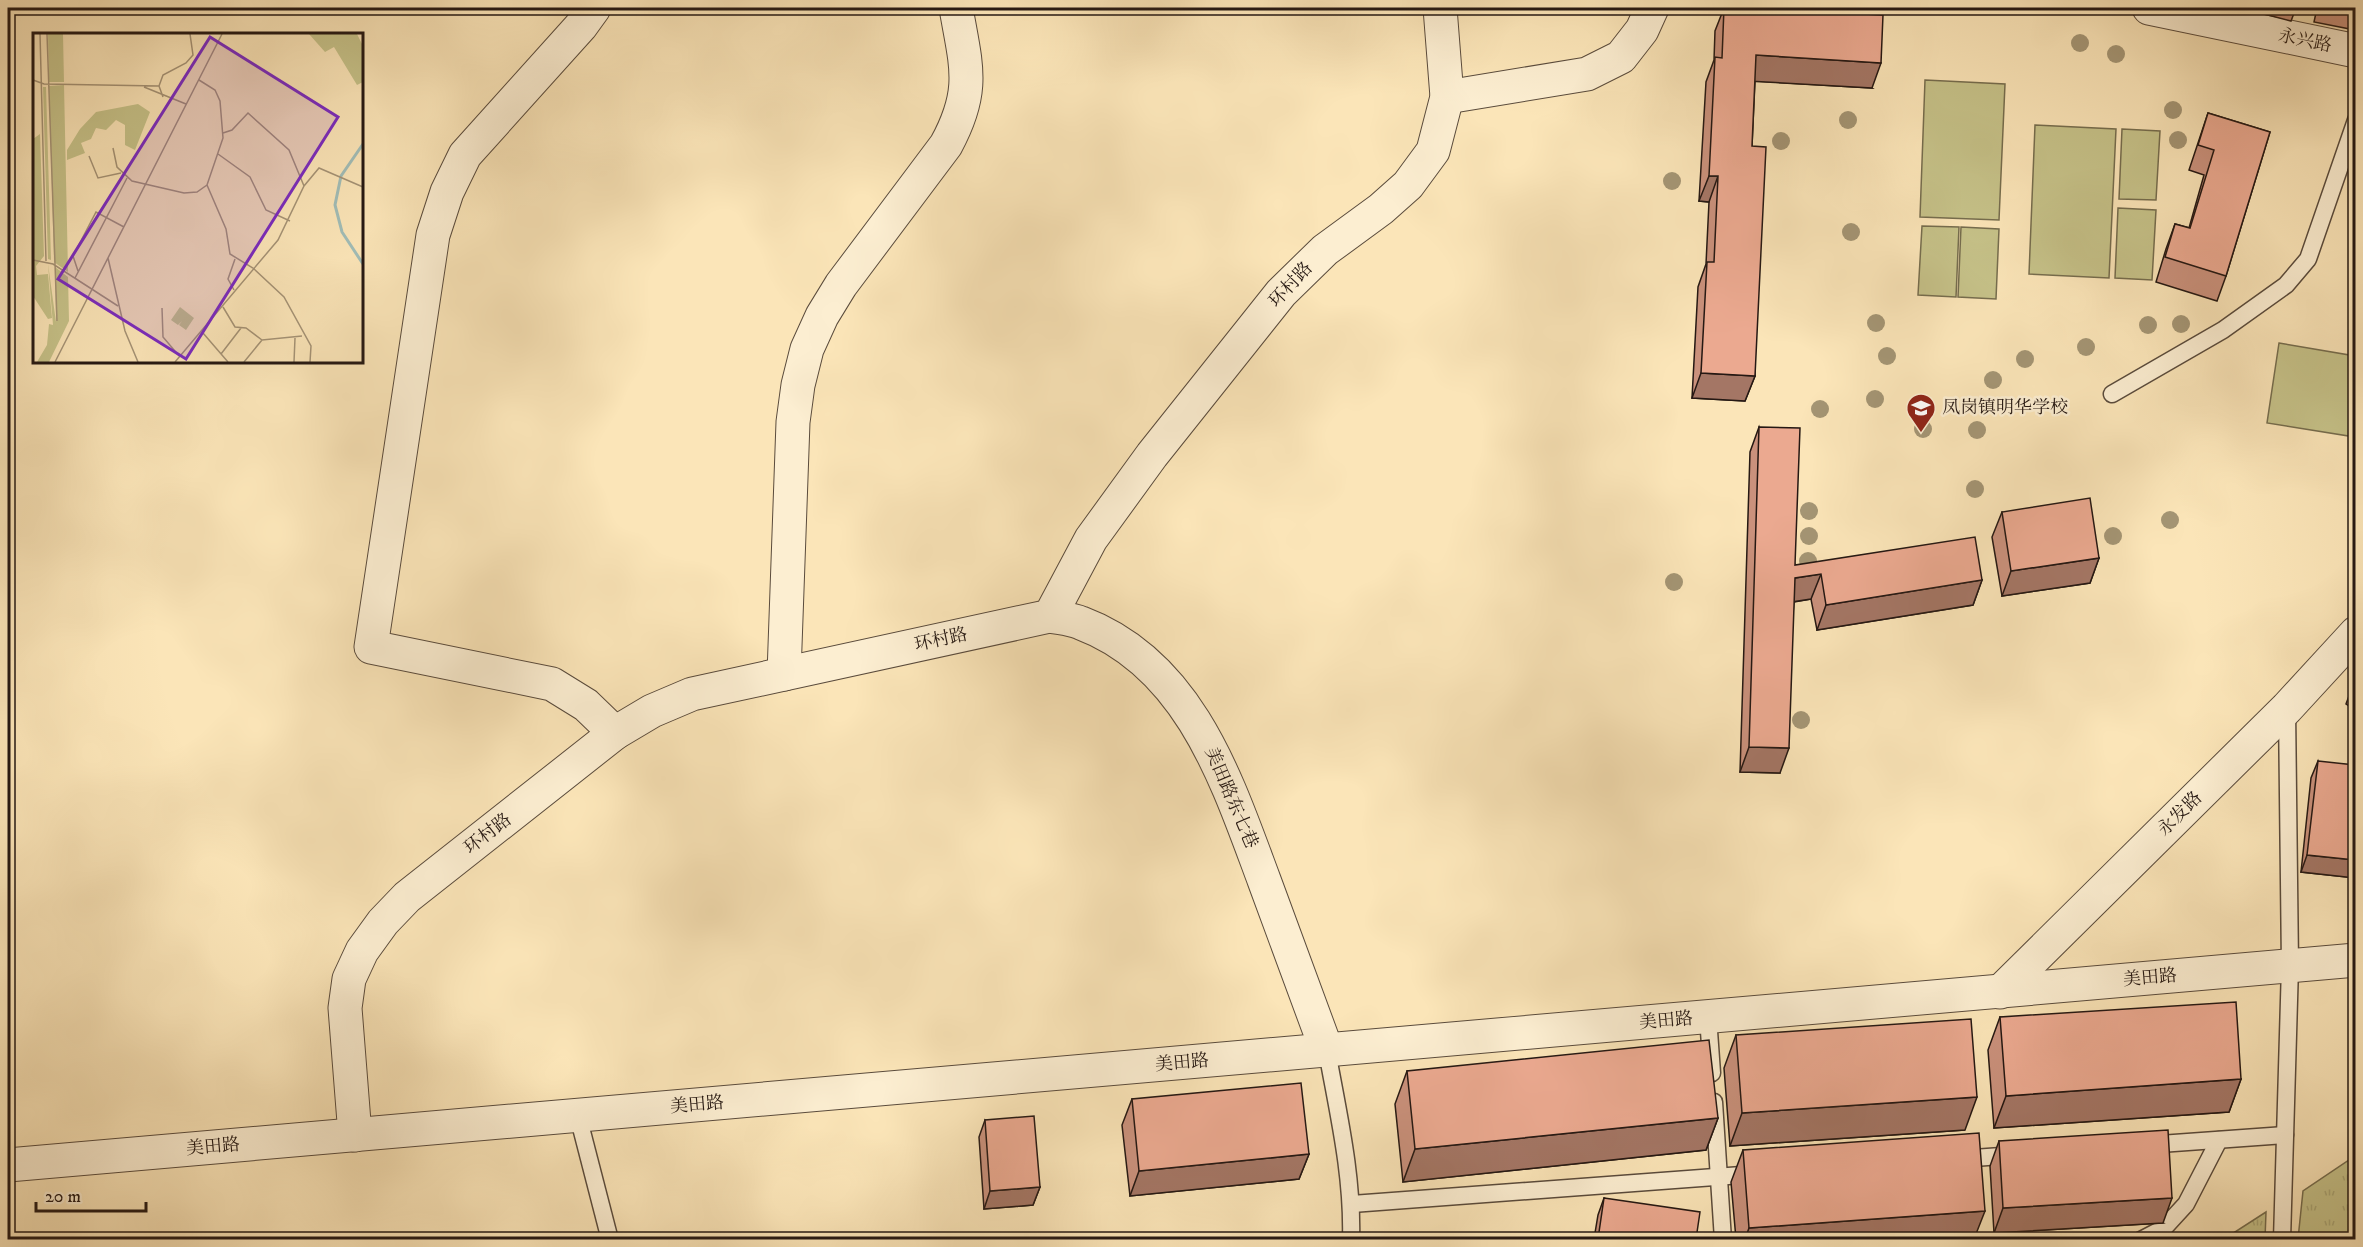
<svg xmlns="http://www.w3.org/2000/svg" width="2363" height="1247" font-family="'IM FELL DW Pica','Noto Serif SC',serif">
  <defs>
    <pattern id="grass-tufts" width="24" height="20" patternUnits="userSpaceOnUse" patternTransform="scale(1.5)"><rect width="24" height="20" fill="#c6c289"/><path d="M3 7l-1-3M5 7V3M7 7l1-3M15 17l-1-3M17 17v-4M19 17l1-3" fill="none" stroke="#aaa675"/></pattern>
  </defs>
  <rect width="100%" height="100%" fill="#fbe5b8"/>
  <filter id="stains"><feTurbulence type="fractalNoise" baseFrequency=".00333" numOctaves="4"/><feColorMatrix values="0 0 0 0 .2 0 0 0 0 .09 0 0 0 0 .02 0 0 0 .5 -.17"/></filter>
  <radialGradient id="worn" r=".72"><stop offset=".6" stop-color="#630" stop-opacity="0"/><stop offset="1" stop-color="#630" stop-opacity=".3"/></radialGradient>
  <g fill="url(#grass-tufts)" stroke="#766d4e" stroke-width="1.5">
    <path d="M2355,1156V1239H2298L2303,1191Z"/>
    <path d="M2266,1212L2265,1239H2224Z"/>
  </g>
  <g fill="#c6c289" stroke="#766d4e" stroke-width="1.5">
    <path d="M1925,80L2005,84L1999,220L1920,217Z"/>
    <path d="M2035,125L2116,129L2109,278L2029,274Z"/>
    <path d="M2122,129L2160,131L2156,200L2119,199Z"/>
    <path d="M2118,208L2156,210L2152,280L2115,278Z"/>
    <path d="M1922,226L1959,227L1956,297L1918,295Z"/>
    <path d="M1961,227L1999,229L1996,299L1958,297Z"/>
    <path d="M2279,343L2355,356V437L2267,423Z"/>
  </g>
  <g fill="none" stroke-linecap="round" stroke-linejoin="round">
    <g stroke="#5a4b3c" stroke-width="19">
      <g id="service">
        <path d="M2112,394L2223,330L2286,285L2308,259L2356,120"/>
        <path d="M1708,1017L1712,1073"/>
        <path d="M1327,1051C1338,1113 1353,1175 1351,1240"/>
        <path d="M1714,1102L1723,1240"/>
        <path d="M578,1116L610,1240"/>
        <path d="M2146,1145L2285,1135"/>
        <path d="M1960,1159L2015,1155"/>
        <path d="M1352,1204L1755,1174"/>
        <path d="M2141,1240L2164,1228L2186,1204L2219,1140"/>
        <path d="M2282,1240L2290,966L2287,709"/>
      </g>
    </g>
    <g stroke="#5a4b3c" stroke-width="35">
      <g id="minor">
        <path d="M594,8L581,26L465,155L447,192L433,235L371,647L552,684L586,705L615,733"/>
        <path d="M2149,8L2356,51"/>
        <path d="M1447,97L1587,74L1621,57L1642,30L1652,8"/>
        <path d="M1050,616C1060,618 1072,619 1081,623C1190,664 1227,781 1264,880C1285,937 1306,994 1327,1051"/>
        <path d="M784,674L793,422L798,385L807,349L822,316L841,285L946,145C976,90 966,66 956,8"/>
        <path d="M2000,992L2287,708L2356,633"/>
        <path d="M355,1135L345,1008L349,979L362,951L383,922L407,897L615,733L652,711L692,694L1050,616L1091,539L1152,455L1281,293L1325,250L1381,209L1408,185L1433,151L1447,97L1440,8"/>
      </g>
    </g>
    <g stroke="#5a4b3c" stroke-width="35">
      <path id="tertiary" d="M8,1165L2356,960"/>
    </g>
    <use href="#service" stroke="#fceed1" stroke-width="16"/>
    <use href="#minor" stroke="#fceed1" stroke-width="33"/>
    <use href="#tertiary" stroke="#fceed1" stroke-width="33"/>
  </g>
  <g fill="#a49574">
    <circle cx="2080" cy="43" r="9"/>
    <circle cx="2116" cy="54" r="9"/>
    <circle cx="2173" cy="110" r="9"/>
    <circle cx="1848" cy="120" r="9"/>
    <circle cx="2178" cy="140" r="9"/>
    <circle cx="1781" cy="141" r="9"/>
    <circle cx="1672" cy="181" r="9"/>
    <circle cx="1851" cy="232" r="9"/>
    <circle cx="1876" cy="323" r="9"/>
    <circle cx="2181" cy="324" r="9"/>
    <circle cx="2148" cy="325" r="9"/>
    <circle cx="2086" cy="347" r="9"/>
    <circle cx="1887" cy="356" r="9"/>
    <circle cx="2025" cy="359" r="9"/>
    <circle cx="1993" cy="380" r="9"/>
    <circle cx="1875" cy="399" r="9"/>
    <circle cx="1820" cy="409" r="9"/>
    <circle cx="1923" cy="429" r="9"/>
    <circle cx="1977" cy="430" r="9"/>
    <circle cx="1975" cy="489" r="9"/>
    <circle cx="1809" cy="511" r="9"/>
    <circle cx="2170" cy="520" r="9"/>
    <circle cx="1809" cy="536" r="9"/>
    <circle cx="2113" cy="536" r="9"/>
    <circle cx="1808" cy="561" r="9"/>
    <circle cx="1674" cy="582" r="9"/>
    <circle cx="1801" cy="720" r="9"/>
  </g>
  <g fill="#ca917c" stroke="#251813" stroke-width="1.5">
    <path d="M1724,8H1750L1872,88L1755,81L1752,146L1755,376L1745,401L1692,398L1698,287L1706,264L1709,202L1699,201L1706,82L1714,60L1715,31Z"/>
    <path d="M2241,8H2296L2291,21Z"/>
    <path d="M2317,8H2355V30L2314,22Z"/>
    <path d="M2208,113L2270,132L2226,276L2217,301L2156,282L2166,249L2175,224L2189,228L2204,175L2189,170Z"/>
    <path d="M1759,427L1795,565L1982,580L1973,605L1817,630L1811,599L1794,602L1780,773L1740,772L1750,452Z"/>
    <path d="M2002,512L2099,558L2090,583L2002,596L1992,537Z"/>
    <path d="M2355,680V710L2346,704Z"/>
    <path d="M2318,761L2355,878L2301,872L2311,778Z"/>
    <path d="M2000,1017L2241,1079L2229,1112L1994,1128L1988,1050Z"/>
    <path d="M1736,1035L1965,1130L1730,1146L1724,1068Z"/>
    <path d="M1407,1071L1718,1118L1706,1150L1403,1182L1395,1104Z"/>
    <path d="M1132,1099L1309,1154L1299,1179L1130,1196L1122,1125Z"/>
    <path d="M985,1120L1040,1187L1033,1205L984,1209L979,1137Z"/>
    <path d="M1999,1141L2163,1223L1994,1233L1990,1166Z"/>
    <path d="M1743,1150L1974,1239H1736L1731,1182Z"/>
    <path d="M1604,1198L1696,1239H1594L1598,1215Z"/>
  </g>
  <g fill="#a47665" stroke="#251813" stroke-width="1.5">
    <path d="M1756,55L1881,63L1872,88L1747,81Z"/>
    <path d="M1709,176H1718L1709,202L1699,201Z"/>
    <path d="M1701,373L1755,376L1745,401L1692,398Z"/>
    <path d="M2099,558L2090,583L2002,596L2011,571Z"/>
    <path d="M1821,574L1811,599L1785,603L1795,578Z"/>
    <path d="M1982,580L1973,605L1817,630L1826,605Z"/>
    <path d="M1749,747L1789,748L1780,773L1740,772Z"/>
    <path d="M2307,855L2355,860V878L2301,872Z"/>
    <path d="M2241,1079L2229,1112L1994,1128L2006,1096Z"/>
    <path d="M1977,1097L1965,1130L1730,1146L1742,1113Z"/>
    <path d="M1718,1118L1706,1150L1403,1182L1415,1149Z"/>
    <path d="M1309,1154L1299,1179L1130,1196L1139,1171Z"/>
    <path d="M1040,1187L1033,1205L984,1209L990,1191Z"/>
    <path d="M2172,1198L2163,1223L1994,1233L2003,1208Z"/>
    <path d="M1985,1211L1974,1239H1745L1749,1228Z"/>
  </g>
  <g fill="#eba990" stroke="#251813" stroke-width="1.5">
    <path d="M1724,8H1750L1883,15L1881,63L1756,55L1752,146L1766,147L1755,376L1701,373L1707,262H1714L1718,176H1709L1715,57L1722,58Z"/>
    <path d="M2336,8H2355V11Z"/>
    <path d="M2208,113L2270,132L2226,276L2165,257L2175,224L2190,228L2214,150L2198,145Z"/>
    <path d="M1759,427L1800,428L1795,565L1975,537L1982,580L1826,605L1821,574L1795,578L1789,748L1749,747Z"/>
    <path d="M2090,498L2099,558L2011,571L2002,512Z"/>
    <path d="M2355,680V689L2352,687Z"/>
    <path d="M2318,761L2355,765V860L2307,855Z"/>
    <path d="M2236,1002L2241,1079L2006,1096L2000,1017Z"/>
    <path d="M1971,1019L1977,1097L1742,1113L1736,1035Z"/>
    <path d="M1709,1040L1718,1118L1415,1149L1407,1071Z"/>
    <path d="M1301,1083L1309,1154L1139,1171L1132,1099Z"/>
    <path d="M1034,1116L1040,1187L990,1191L985,1120Z"/>
    <path d="M2168,1130L2172,1198L2003,1208L1999,1141Z"/>
    <path d="M1979,1133L1985,1211L1749,1228L1743,1150Z"/>
    <path d="M1604,1198L1700,1212L1696,1239H1598Z"/>
  </g>
  <defs>
    <g id="school-pin" transform="scale(1.5)"><path d="M0 17L-7.5 6A9.5 9.5 0 1 1 7.5 6Z" fill="#8f2418" stroke="#fceed1"/><path d="M0-5L7-2L0 1L-7-2ZM-4 1L0 2.5L4 1V4Q0 6-4 4Z" fill="#fff"/></g>
  </defs>
  <g fill-rule="evenodd">
    <use href="#school-pin" x="1921" y="408"/>
  </g>
  <g text-anchor="middle" dominant-baseline="central" stroke-width="5" stroke-linejoin="round" paint-order="stroke">
    <g font-size="18" fill="#251813" stroke="#fceed1">
      <text transform="translate(2305 41) rotate(12)">永兴路</text>
      <text transform="translate(1291 285) rotate(-47)">环村路</text>
      <text transform="translate(941 640) rotate(-12)">环村路</text>
      <text transform="translate(1231 798) rotate(67)">美田路东七巷</text>
      <text transform="translate(2180 814) rotate(-45)">永发路</text>
      <text transform="translate(488 834) rotate(-38)">环村路</text>
      <text transform="translate(2150 978) rotate(-5)">美田路</text>
      <text transform="translate(1666 1021) rotate(-5)">美田路</text>
      <text transform="translate(1182 1063) rotate(-5)">美田路</text>
      <text transform="translate(697 1105) rotate(-5)">美田路</text>
      <text transform="translate(213 1147) rotate(-5)">美田路</text>
    </g>
    <g font-size="18" fill="#251813" stroke="#fceed1" text-anchor="start">
      <text x="1942" y="408">凤岗镇明华学校</text>
    </g>
  </g>
  <g transform="translate(33 33)">
    <rect width="330" height="330" fill="#fbe5b8"/>
    <path d="M15,1H30L31,49H16ZM31,52L35,239L21,229L16,53ZM10,54H13L18,227L15,226ZM15,231L23,289L22,234L35,244L36,288L16,329H4L14,312L16,291L20,292Z" fill="#c6c289"/>
    <path d="M276,1H324L330,13V49L324,52L301,14L292,19ZM105,71L117,79L102,117L92,112V92L83,87L73,97L63,95L58,106L48,110L52,120L34,127V117L47,96L63,79ZM7,101L11,223L3,233L4,242L15,241L19,285L15,286L0,263V106Z" fill="#c6c289"/>
    <path d="M147,274L161,285L153,297L146,292L149,288L145,292L138,287Z" fill="#c6c289"/>
    <path fill="none" stroke="#a1bdb7" stroke-width="3" d="M330,111L308,143L302,172L309,199L330,231"/>
    <path fill="none" stroke="#a59376" stroke-width="1.5" d="M7,1L13,228M14,1L24,288M0,47L11,51L126,53M166,47L182,57L187,68L190,105L174,152L193,196L197,221L220,235L251,264L278,313L277,329M111,54L153,71M130,64L126,53L130,42L153,30L160,22L157,1M190,100L199,97L215,80L256,117L271,153M80,115L84,134L99,148L151,160L164,159L174,152M185,121L217,144L233,177L257,188M56,123L65,145L88,140M75,225L92,298L105,329M0,227L20,231L85,273M45,238L40,223L63,179L91,194M42,245L94,145M201,257L195,246L202,226M190,274L202,294L213,295L229,307L269,303M129,275L130,304L147,324M170,300L195,329M188,321L208,295M22,329L189,1M142,329L245,207L271,153L286,135L330,154M211,329L229,307M261,329L262,305"/>
    <path fill="#7b2cbf" fill-opacity="0.15" stroke="#7b2cbf" stroke-width="3" d="M177,4L305,84L153,326L25,246Z"/>
    <rect width="330" height="330" fill="none" stroke="#251813" stroke-width="3"/>
  </g>
  <rect width="2363" height="1247" fill="none" stroke="#fbe5b8" stroke-width="30"/>
  <rect x="9" y="9" width="2345" height="1229" fill="none" stroke="#251813" stroke-width="3"/>
  <rect x="15" y="15" width="2333" height="1217" fill="none" stroke="#251813" stroke-width="1.5"/>
  <path d="M36 1202v9h110v-9" fill="none" stroke="#251813" stroke-width="3"/>
  <text x="45" y="1202" font-size="18" fill="#251813" stroke="#fceed1" stroke-width="4.5" paint-order="stroke">20 m</text>
  <rect width="100%" height="100%" filter="url(#stains)"/>
  <rect width="100%" height="100%" fill="url(#worn)"/>
</svg>
